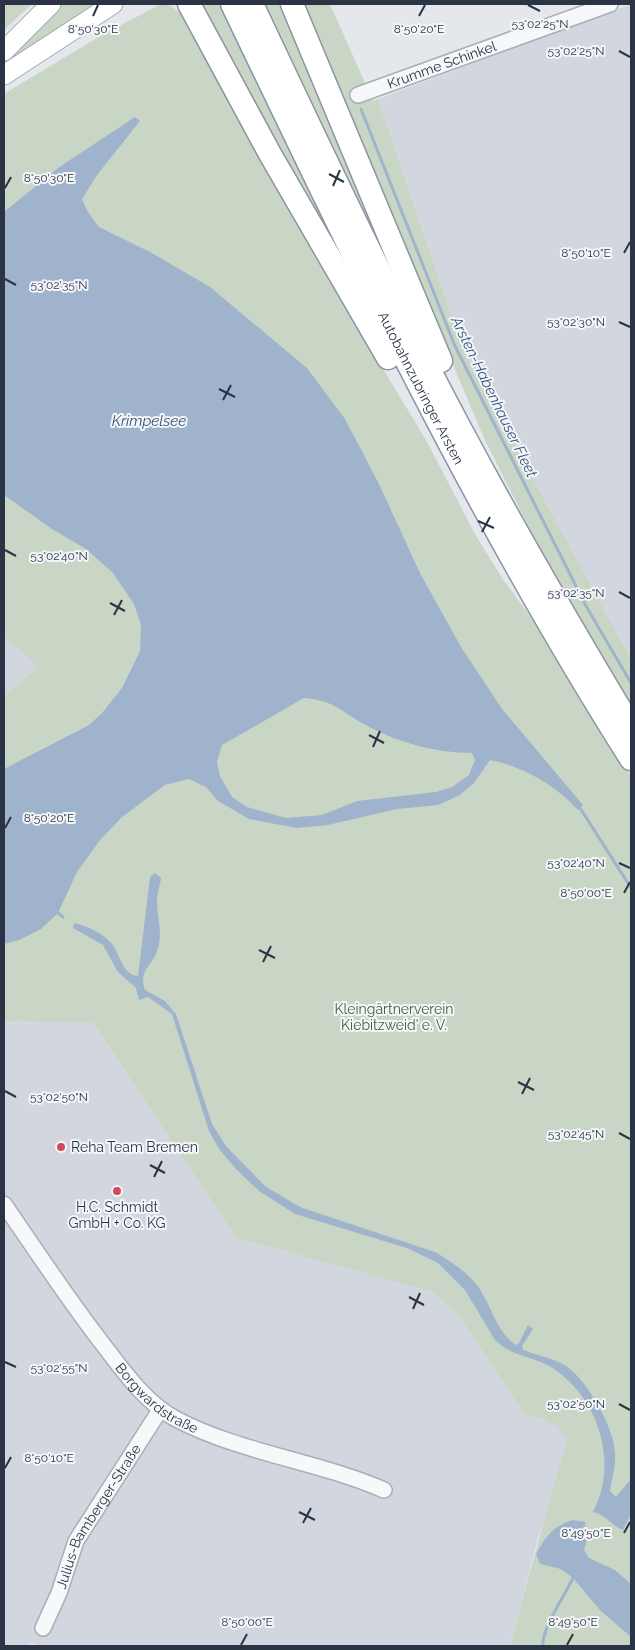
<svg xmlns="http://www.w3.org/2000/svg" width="635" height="1650" font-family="Raleway,sans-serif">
  <rect width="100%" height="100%" fill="#e4e7ec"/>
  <g fill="#d2d6de">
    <path d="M631,4V659L463,350L378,99Z"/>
    <path d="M4,636L38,667L4,696Z"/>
    <path d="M4,1021L93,1023L236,1238L433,1292L458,1315L524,1414L548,1421L562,1429L567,1439L546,1517L538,1538L510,1646H40L29,1643L27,1646H4Z"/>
  </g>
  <g fill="#c9d6c5">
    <path d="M4,4H32L4,30Z"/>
    <path d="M59,4H100L4,68V60Z"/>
    <path d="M161,4H168L182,14L362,334L426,440L476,536L504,581L549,641L631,776V1646H510C528,1577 548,1508 567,1439C558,1422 542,1419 524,1414L458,1315L433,1292L236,1238L93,1023L4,1021V696L38,667L4,636V94L102,35Z"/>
    <path d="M194,4H225L368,303Z"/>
    <path d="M260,4H282L404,295Z"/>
    <path d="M300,4H330L373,101L378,99L463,350L631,659V707L559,587L484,438Z"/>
  </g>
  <g fill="#9fb4cc" fill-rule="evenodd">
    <path d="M135,117L140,121L97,175L82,199L88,212L99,227L150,252L210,287L307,368L345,419L378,482L420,573L461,647L502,709L583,805L578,810C557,786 522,766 490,760L474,783L460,795L438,805L397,809L328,825L297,828L249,819L218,801L206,787L189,779L165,785L122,817L100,840L77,872L58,913L41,929L19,940L4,944V769L89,725L102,713L122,688L140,651L141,625L134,604L113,573L86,549L52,529L4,495V212L58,168ZM304,698C334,701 338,709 362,723C396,742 434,753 472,753L475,760L469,775L452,787L436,792L357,801L322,815L286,818L247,807L232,797L220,776L217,762L222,745Z"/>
    <path d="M155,873L161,878C160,886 157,894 157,901C157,917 163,932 158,948C153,967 138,969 145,990L165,1001L176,1014L212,1124L226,1146L265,1186L300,1207L435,1252C452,1262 473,1276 482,1293C493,1311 497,1332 516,1345L519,1343L528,1325L533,1329L522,1346L523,1350C536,1355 551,1358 563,1364C586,1377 614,1427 615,1453C616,1466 612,1478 610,1491L616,1497L631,1479V1514L623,1530C611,1526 607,1515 593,1512C619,1462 599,1398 551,1367C536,1358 516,1356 502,1346L495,1340L465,1290L438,1263L407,1248L295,1214L259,1191L236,1169L219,1149L209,1131L172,1014L148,997L139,1000L136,988L118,972L103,945L73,928L74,923C87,926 103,933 112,944C120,954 122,975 138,976L150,877Z"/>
    <path d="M573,1520L585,1522L587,1538L584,1550L589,1558L615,1570L631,1584V1637L600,1610L573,1578L561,1569L540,1564L536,1554C546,1536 553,1526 573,1520Z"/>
  </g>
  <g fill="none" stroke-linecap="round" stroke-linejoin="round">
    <g stroke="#9fb4cc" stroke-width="3">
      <path d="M361,109L455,346L586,606L631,683"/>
      <path d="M580,808L631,888"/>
      <path d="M58,913L63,917"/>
      <path d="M543,1646C541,1630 565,1595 573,1578V1575"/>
    </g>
    <g stroke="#a9aeb7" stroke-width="18">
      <g id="minor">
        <path id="s1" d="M358,95L610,4"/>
        <path id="s2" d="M4,1204C37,1252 69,1301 105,1347C125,1373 146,1403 176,1419C241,1453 317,1461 384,1490"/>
        <path id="s3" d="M43,1628L59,1593L76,1541L160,1410"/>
      </g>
    </g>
    <g stroke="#a3abb8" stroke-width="21">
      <g id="major">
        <path d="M4,51L51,4"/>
        <path d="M4,75L113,4"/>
      </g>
    </g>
    <g stroke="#8b94a3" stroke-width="25">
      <g id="highway">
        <path d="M189,4L270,154L388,358"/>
        <path id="s4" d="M232,4C355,261 478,518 631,759"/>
        <path d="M252,4C319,146 386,289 460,428C514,529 572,629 631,727"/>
        <path d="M292,4L441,361"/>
      </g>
    </g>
    <use href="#minor" stroke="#f7f8fa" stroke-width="15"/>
    <use href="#major" stroke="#fff" stroke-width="19"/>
    <use href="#highway" stroke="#fff" stroke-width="22"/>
  </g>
  <path fill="none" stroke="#2b3445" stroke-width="2" d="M528,5L540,11M93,16L98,5M419,16L425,5M619,51L630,57M329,174L344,182M333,186L340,170M5,188L11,177M624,253L630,242M5,279L16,285M619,322L630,327M219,389L235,397M223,400L231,385M478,521L494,528M482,532L490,517M5,550L16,556M619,592L630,598M110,603L125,611M114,615L122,600M369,735L384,743M373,747L380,731M5,828L11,817M619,863L630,868M624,893L630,882M259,950L275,958M263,962L271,946M518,1082L534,1090M5,1091L16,1097M522,1094L530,1078M619,1133L630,1139M150,1165L165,1173M154,1177L162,1161M409,1297L424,1305M413,1309L420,1293M5,1362L16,1367M619,1404L630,1410M5,1468L11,1457M299,1512L315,1520M303,1523L311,1508M624,1533L630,1522M241,1645L247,1634M567,1645L573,1634"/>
  <g fill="#d1495b" stroke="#f4f6f9" stroke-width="2">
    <circle cx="61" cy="1147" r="5"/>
    <circle cx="117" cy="1191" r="5"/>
  </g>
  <g text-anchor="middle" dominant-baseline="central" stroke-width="4" stroke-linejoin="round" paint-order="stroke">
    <g font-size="14" fill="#2b3445" stroke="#f4f6f9">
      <text stroke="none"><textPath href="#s1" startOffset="89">Krumme Schinkel</textPath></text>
      <text stroke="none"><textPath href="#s4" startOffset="428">Autobahnzubringer Arsten</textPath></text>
      <text stroke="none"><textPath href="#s2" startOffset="249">Borgwardstraße</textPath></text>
      <text stroke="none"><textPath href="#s3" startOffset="125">Julius-Bamberger-Straße</textPath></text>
    </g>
    <g font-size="14" fill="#3f6138" stroke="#f4f6f9">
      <text x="394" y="1009">Kleingärtnerverein<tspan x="394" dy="16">Kiebitzweid' e. V.</tspan></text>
    </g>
    <g font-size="14" fill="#2b3445" stroke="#f4f6f9" text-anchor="start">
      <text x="71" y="1147">Reha Team Bremen</text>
      <text x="117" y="1207" text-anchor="middle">H.C. Schmidt<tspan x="117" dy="16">GmbH + Co. KG</tspan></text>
    </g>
    <g font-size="15" font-style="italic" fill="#34527a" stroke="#f4f6f9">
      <text transform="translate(494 397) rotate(64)">Arsten-Habenhauser Fleet</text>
      <text x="149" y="421">Krimpelsee</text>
    </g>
  </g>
  <g font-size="12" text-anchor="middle" fill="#2b3445" stroke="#f4f6f9" stroke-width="4" stroke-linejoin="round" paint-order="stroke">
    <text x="540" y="28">53°02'25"N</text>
    <text x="93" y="33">8°50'30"E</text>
    <text x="419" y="33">8°50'20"E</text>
    <text x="576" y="55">53°02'25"N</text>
    <text x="49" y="182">8°50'30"E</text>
    <text x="586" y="257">8°50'10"E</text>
    <text x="59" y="289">53°02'35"N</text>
    <text x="576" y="326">53°02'30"N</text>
    <text x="59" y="560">53°02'40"N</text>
    <text x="576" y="597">53°02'35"N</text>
    <text x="49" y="822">8°50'20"E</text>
    <text x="576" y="867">53°02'40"N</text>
    <text x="586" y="897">8°50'00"E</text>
    <text x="59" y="1101">53°02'50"N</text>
    <text x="576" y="1138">53°02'45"N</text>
    <text x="59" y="1372">53°02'55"N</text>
    <text x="576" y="1408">53°02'50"N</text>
    <text x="49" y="1462">8°50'10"E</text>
    <text x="586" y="1537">8°49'50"E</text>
    <text x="247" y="1626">8°50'00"E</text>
    <text x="573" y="1626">8°49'50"E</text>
  </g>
  <rect width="635" height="1650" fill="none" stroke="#2b3445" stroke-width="10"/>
</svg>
